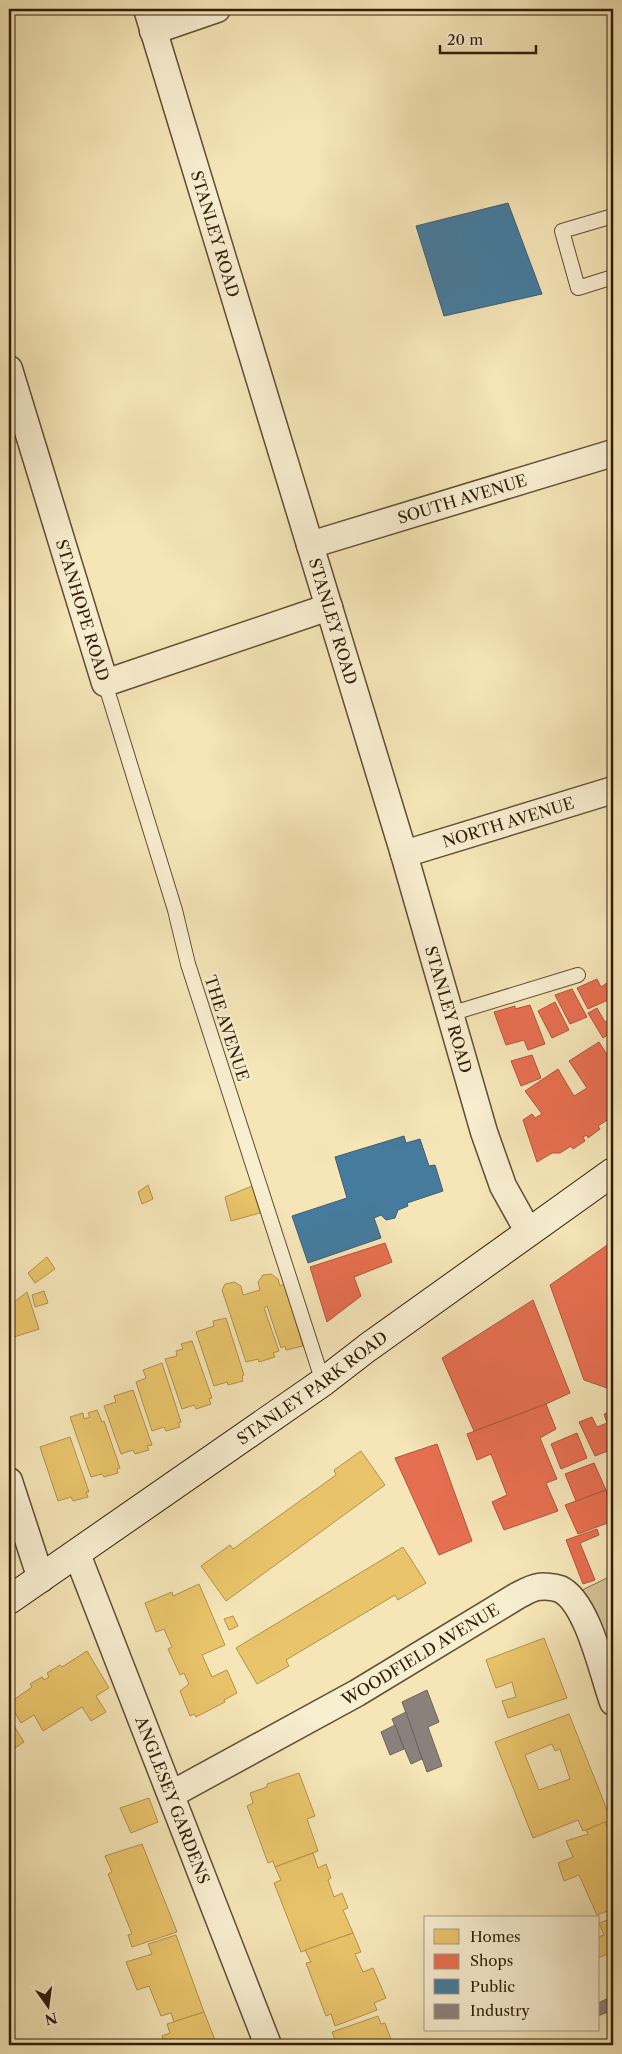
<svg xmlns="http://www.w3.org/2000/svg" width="622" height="2054" font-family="'Libre Caslon Text',serif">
  <rect width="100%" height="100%" fill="#f5e5b7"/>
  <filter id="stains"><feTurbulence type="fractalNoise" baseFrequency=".004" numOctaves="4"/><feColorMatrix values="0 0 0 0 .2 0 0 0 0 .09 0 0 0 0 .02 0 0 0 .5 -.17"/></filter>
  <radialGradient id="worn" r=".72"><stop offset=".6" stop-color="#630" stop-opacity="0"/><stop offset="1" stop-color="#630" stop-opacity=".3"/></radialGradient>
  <path fill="#d4c399" stroke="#827050" d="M613,1575V1678L572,1595Z"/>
  <g fill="#e9c46a" stroke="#b2924c" fill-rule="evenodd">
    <path d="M148,1185L153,1199L142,1204L138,1192Z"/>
    <path d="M252,1186L260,1213L231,1221L225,1197Z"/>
    <path d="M47,1257L55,1269L35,1283L28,1273Z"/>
    <path d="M271,1274L278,1279L280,1286L284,1284L303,1346L286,1350L285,1346L281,1348L267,1306L264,1308L279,1351L273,1353L275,1357L259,1362L258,1359L246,1362L222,1290L225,1284L234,1282L241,1286L243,1295L260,1290L258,1282L263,1275Z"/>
    <path d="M44,1291L48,1303L35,1307L32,1295Z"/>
    <path d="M27,1292L39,1329L11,1338L9,1330V1306Z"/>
    <path d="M226,1318L244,1375L242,1376L243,1381L228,1385L227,1382L214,1386L196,1332L214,1326L213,1321Z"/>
    <path d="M192,1341L212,1398L209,1399L211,1404L196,1409L194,1405L182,1409L165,1359L177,1356L176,1351L183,1349L181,1344Z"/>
    <path d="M162,1363L181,1422L178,1423L180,1427L166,1431L164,1427L152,1431L136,1382L146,1378L143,1370Z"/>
    <path d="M133,1390L152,1445L147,1446L149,1450L135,1454L133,1450L121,1454L104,1406L116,1402L114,1396Z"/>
    <path d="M97,1410L102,1422L104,1421L120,1468L117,1469L118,1473L104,1477L102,1474L91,1477L70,1417L83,1413L84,1419L90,1417L88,1413Z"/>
    <path d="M70,1437L89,1492H86L88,1497L73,1501L71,1497L58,1501L40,1447Z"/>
    <path d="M361,1451L385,1485L226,1601L201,1566L230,1545L233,1549L336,1475L334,1470Z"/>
    <path d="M403,1547L426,1583L398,1600L395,1595L286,1660L289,1666L257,1684L236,1648Z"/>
    <path d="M199,1584L225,1645L202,1655L212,1677L227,1670L237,1693L224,1700L225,1702L196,1717L194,1714L190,1716L180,1691L189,1684L184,1673L180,1675L168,1649L172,1647L164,1629L156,1632L145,1603L172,1592L173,1596Z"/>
    <path d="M233,1616L238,1626L229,1630L224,1619Z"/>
    <path d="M544,1638L567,1698L508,1718L502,1701L516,1697L512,1682L496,1688L486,1660Z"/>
    <path d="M87,1651L109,1688L96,1696L106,1712L91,1721L82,1707L43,1731L34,1715L21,1723L9,1703L32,1687L30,1684L42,1677L44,1680L49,1677L47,1673L60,1665L62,1667Z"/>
    <path d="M569,1714L611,1820L583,1831L578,1820L533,1838L495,1742ZM552,1744L555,1751L560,1749L570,1779L539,1790L525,1755Z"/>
    <path d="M9,1718L24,1742L9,1752Z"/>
    <path d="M299,1773L315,1816L307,1819L318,1851L275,1867L273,1861L268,1863L247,1806L253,1803L250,1793L267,1787V1784Z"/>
    <path d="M149,1798L158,1822L131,1833L120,1808Z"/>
    <path d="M605,1822L610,1833L613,1831V1909L597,1915L579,1875L564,1881L558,1863L573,1857L566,1841L588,1834L586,1830Z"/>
    <path d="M142,1844L177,1932L132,1947L128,1935L132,1934L108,1874L112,1872L105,1856Z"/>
    <path d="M313,1853L318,1868L326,1864L331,1878L328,1880L334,1897L342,1893L348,1908L343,1910L353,1933L301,1952L274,1883L281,1880L275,1867Z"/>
    <path d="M613,1918V1955L612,1952L598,1958V1937L604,1935L599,1923Z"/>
    <path d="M353,1933L361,1952L355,1954L363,1972L373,1968L386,1998L374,2003L377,2010L335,2026L331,2014L326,2016L306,1963L311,1962L305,1950Z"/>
    <path d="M176,1935L204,2012L174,2022L171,2013L161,2016L149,1986L137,1990L126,1962L152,1954L148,1944Z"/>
    <path d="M204,2012L217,2045H165L162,2036L170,2033L167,2024Z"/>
    <path d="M378,2016L381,2024L385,2023L393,2045H343L342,2043L337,2045L332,2032Z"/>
  </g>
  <g fill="#e76f51" stroke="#b0563b">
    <path d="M597,979L601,987L613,979V1008L608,1000L588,1009L577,988Z"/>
    <path d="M572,989L587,1017L570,1024L555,995Z"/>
    <path d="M555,1002L569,1030L552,1038L538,1011Z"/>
    <path d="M530,1005L545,1044L528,1050L524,1040L506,1045L494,1012L515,1006V1009Z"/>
    <path d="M597,1008L605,1022L613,1018V1040L609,1034L603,1038L588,1013Z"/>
    <path d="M599,1042L613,1064V1119L612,1117L598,1126L600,1129L588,1138L587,1135L583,1137L585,1141L573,1149L571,1146L560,1153H552L537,1162L523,1120L532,1114L535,1118L542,1114L525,1091L558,1069L574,1096L587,1088L569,1061Z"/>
    <path d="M532,1055L541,1078L521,1086L511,1061Z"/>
    <path d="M613,1241V1384L607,1388L584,1380L550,1285Z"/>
    <path d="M385,1243L392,1262L354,1277L361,1296L327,1322L310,1267Z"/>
    <path d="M533,1300L570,1393L546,1404L474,1431L442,1358Z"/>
    <path d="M546,1404L556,1429L540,1438L557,1479L546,1483L558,1511L504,1530L492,1502L507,1495L491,1454L477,1460L467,1434Z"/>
    <path d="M613,1411V1449L595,1456L579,1422L592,1417L597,1427L607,1423L604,1414Z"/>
    <path d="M577,1433L587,1458L561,1469L551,1444Z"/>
    <path d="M437,1444L472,1541L439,1555L395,1458Z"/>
    <path d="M594,1463L606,1490L576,1501L565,1474Z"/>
    <path d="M606,1490L613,1510V1521L578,1534L565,1505Z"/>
    <path d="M597,1529L599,1535L580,1543L595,1580L583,1584L566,1540Z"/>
  </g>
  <g fill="#457b9d" stroke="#3f5e70">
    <path d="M508,203L542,294L444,316L416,226Z"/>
    <path d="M404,1136L406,1143L420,1139L429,1166L435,1165L443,1191L407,1203L408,1206L398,1210L395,1218L386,1220L381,1215L374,1218L381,1238L308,1263L292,1216L347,1198L335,1157Z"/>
  </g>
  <g fill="#8a817c" stroke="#6f6359">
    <path d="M427,1690L439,1722L428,1727L442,1766L427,1772L402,1702Z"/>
    <path d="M406,1712L422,1759L411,1764L392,1719Z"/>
    <path d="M395,1725L404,1749L390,1755L381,1732Z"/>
    <path d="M613,1996V2010L598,2016V2003Z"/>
  </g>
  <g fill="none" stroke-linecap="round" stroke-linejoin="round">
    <g stroke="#614e33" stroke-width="16">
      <g id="lane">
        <path d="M613,216L562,231L578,288L613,277"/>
        <path d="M105,683L175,910L188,964L323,1382"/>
        <path d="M450,1014L578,975"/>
      </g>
    </g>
    <g stroke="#614e33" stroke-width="29">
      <g id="street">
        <path id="s1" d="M147,9L404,854L484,1132L503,1186L528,1231"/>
        <path d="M153,31L217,9"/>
        <path id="s2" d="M9,369L105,683L329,607"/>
        <path id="s3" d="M310,545L613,453"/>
        <path id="s4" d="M404,854L613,790"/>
        <path d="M9,1481L41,1579"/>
        <path id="s5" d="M77,1554L268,2045"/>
        <path id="s6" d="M172,1794L357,1693L517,1596C523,1593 531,1588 538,1587C544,1586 554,1587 560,1589C588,1602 603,1675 613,1702"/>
      </g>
    </g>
    <g stroke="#301c07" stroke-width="30">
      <g id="secondary">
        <path id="s7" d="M9,1600L323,1382L367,1348L613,1172"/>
      </g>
    </g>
    <use href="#lane" stroke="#f8eed0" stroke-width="14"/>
    <use href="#street" stroke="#f8eed0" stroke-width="26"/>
    <use href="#secondary" stroke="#f8eed0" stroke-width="28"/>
  </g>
  <g text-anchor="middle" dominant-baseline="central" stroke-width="5" stroke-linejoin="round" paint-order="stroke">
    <g font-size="16" fill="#301c07" stroke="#f8eed0">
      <text stroke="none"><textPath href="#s1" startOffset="235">STANLEY ROAD</textPath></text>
      <text stroke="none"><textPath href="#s3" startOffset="159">SOUTH AVENUE</textPath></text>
      <text stroke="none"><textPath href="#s2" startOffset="252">STANHOPE ROAD</textPath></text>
      <text stroke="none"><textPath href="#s1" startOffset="640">STANLEY ROAD</textPath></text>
      <text stroke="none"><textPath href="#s4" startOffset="109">NORTH AVENUE</textPath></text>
      <text stroke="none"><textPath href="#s1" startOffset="1045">STANLEY ROAD</textPath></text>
      <text transform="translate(227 1028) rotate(72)">THE AVENUE</text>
      <text stroke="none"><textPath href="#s7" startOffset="370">STANLEY PARK ROAD</textPath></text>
      <text stroke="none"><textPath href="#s6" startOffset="285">WOODFIELD AVENUE</textPath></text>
      <text stroke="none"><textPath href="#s5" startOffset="264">ANGLESEY GARDENS</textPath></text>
    </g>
  </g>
  <rect width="622" height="2054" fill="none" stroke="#f5e5b7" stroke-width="30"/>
  <rect x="10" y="10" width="602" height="2034" fill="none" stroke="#301c07" stroke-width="2.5"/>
  <rect x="15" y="15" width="592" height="2024" fill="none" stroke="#301c07"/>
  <rect x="424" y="1916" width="175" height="115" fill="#f8eed0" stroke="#a89a80"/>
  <rect x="434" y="1929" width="25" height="15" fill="#e9c46a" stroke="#a89a80"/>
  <text x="470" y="1942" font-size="15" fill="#301c07">Homes</text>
  <rect x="434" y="1954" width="25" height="15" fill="#e76f51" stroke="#a89a80"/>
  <text x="470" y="1966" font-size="15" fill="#301c07">Shops</text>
  <rect x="434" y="1979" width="25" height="15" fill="#457b9d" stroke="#a89a80"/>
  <text x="470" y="1992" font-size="15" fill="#301c07">Public</text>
  <rect x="434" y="2004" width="25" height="15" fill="#8a817c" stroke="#a89a80"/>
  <text x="470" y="2016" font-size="15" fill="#301c07">Industry</text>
  <g transform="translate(48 2006) rotate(166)" stroke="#f8eed0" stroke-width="4" paint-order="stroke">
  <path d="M0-4L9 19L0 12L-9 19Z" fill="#301c07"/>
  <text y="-8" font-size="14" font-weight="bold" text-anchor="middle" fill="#301c07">N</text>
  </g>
  <path d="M440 45v8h96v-8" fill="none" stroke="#301c07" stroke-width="2.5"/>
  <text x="447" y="45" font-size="15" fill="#301c07" stroke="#f8eed0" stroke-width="4" paint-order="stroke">20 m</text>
  <rect width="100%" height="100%" filter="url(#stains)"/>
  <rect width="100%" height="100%" fill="url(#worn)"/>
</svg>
